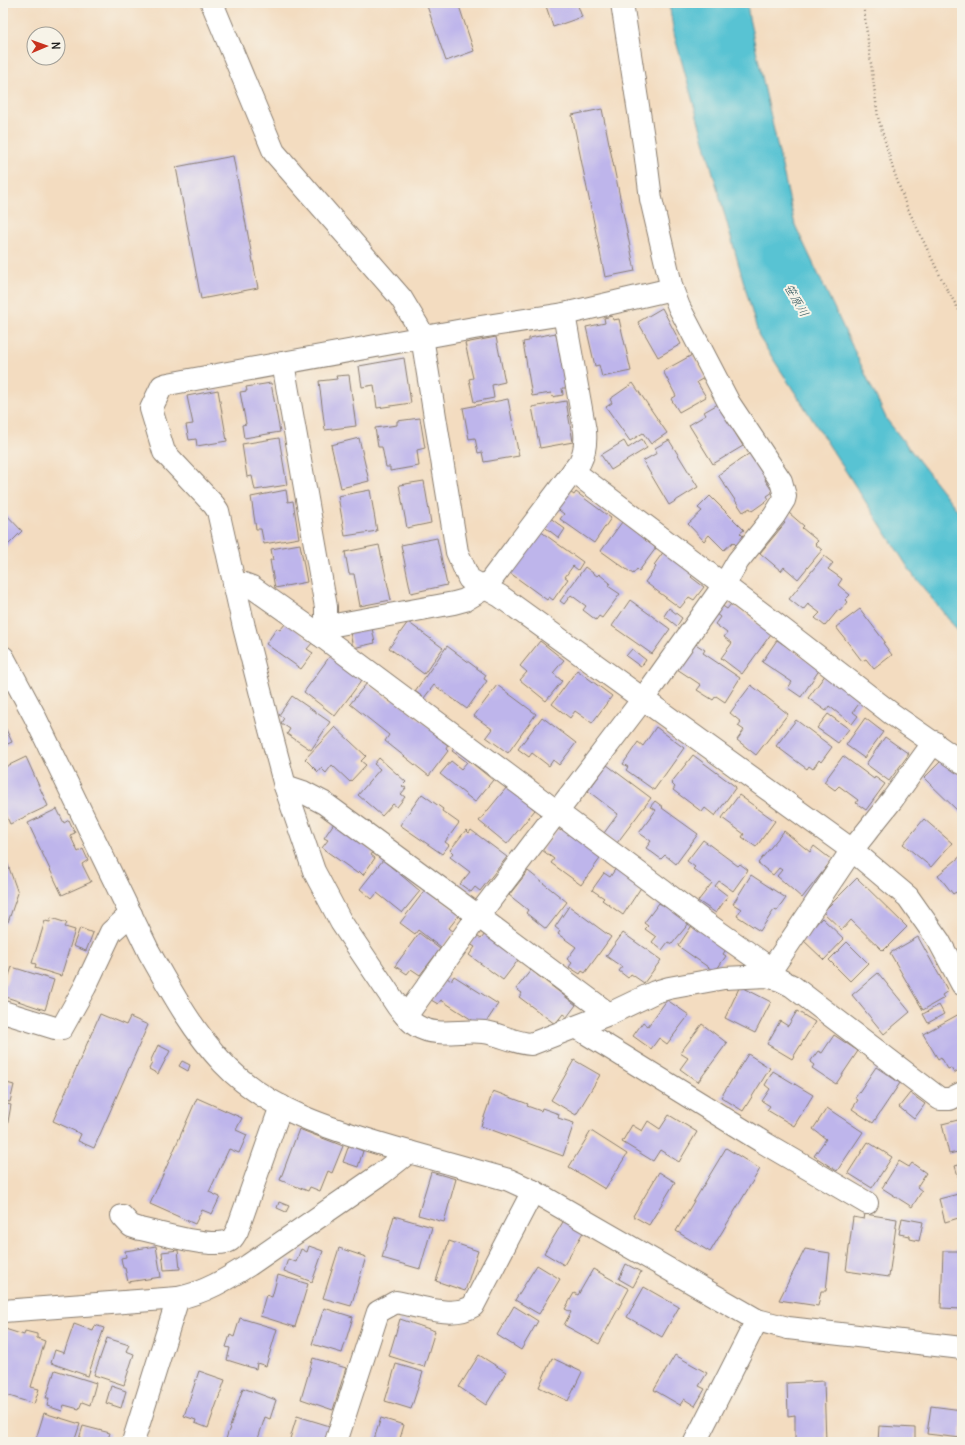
<svg xmlns="http://www.w3.org/2000/svg" width="965" height="1445" font-family="Delius,'Klee One',sans-serif">
  <rect width="100%" height="100%" fill="#f7f3e8"/>
  <filter id="ink" filterUnits="userSpaceOnUse"><feTurbulence type="fractalNoise" baseFrequency=".025" numOctaves="2"/><feDisplacementMap in="SourceGraphic" scale="8" xChannelSelector="R" yChannelSelector="G"/><feConvolveMatrix kernelMatrix="1 2 1 2 8 2 1 2 1" color-interpolation-filters="sRGB"/></filter>
  <filter id="wash" filterUnits="userSpaceOnUse"><feTurbulence type="fractalNoise" baseFrequency=".012" numOctaves="4" result="noise"/><feDisplacementMap in="SourceGraphic" scale="16" xChannelSelector="R" yChannelSelector="G"/><feGaussianBlur stdDeviation="0.9" result="paint"/><feColorMatrix in="noise" values="0 0 0 0 0 0 0 0 0 0 0 0 0 0 0 0 0 1.4 0 .05"/><feComposite in="paint" operator="in"/></filter>
  <g filter="url(#wash)">
    <rect width="100%" height="100%" fill="#f3dcc0"/>
    <path fill="#59c3d3" stroke="#3a7078" d="M669,3H747L749,18L795,225L887,420L962,516V636L913,575L759,337L674,34Z"/>
    <g id="blocks">
      <g fill="#beb5eb">
        <path d="M426,3H458L474,51L446,61Z"/>
        <path d="M545,3H577L582,17L553,27Z"/>
        <path d="M602,109L635,271L605,277L572,115Z"/>
        <path d="M233,156L258,288L201,299L176,167Z"/>
        <path d="M662,308L681,344L658,357L638,322Z"/>
        <path d="M612,316L613,320L619,319L631,371L602,377L599,365L595,366L586,327L605,323L604,318Z"/>
        <path d="M556,333L566,388H562L563,395L552,397L551,393L532,396L523,342L529,341V338Z"/>
        <path d="M496,337L505,382L492,385L494,398L474,402L469,379L473,378L465,343Z"/>
        <path d="M692,355L704,378L697,382L706,397L679,412L671,399L676,396L663,371Z"/>
        <path d="M404,358L411,403L377,408L374,385L362,387L359,366Z"/>
        <path d="M349,375L356,426L325,430L319,381L337,379L336,376Z"/>
        <path d="M271,383L280,432L244,438L242,425L246,424L240,392L247,391L246,387Z"/>
        <path d="M633,383L667,433L651,444L643,433L630,441L606,407L612,403L610,399Z"/>
        <path d="M218,390L227,441L197,446L196,439L189,440L186,425L193,424L187,396Z"/>
        <path d="M508,399L519,456L484,462L482,452L478,453L475,438L469,439L463,408Z"/>
        <path d="M566,401L573,442L540,448L532,407Z"/>
        <path d="M718,404L743,446L713,464L689,425L706,415L704,412Z"/>
        <path d="M420,418L425,448L417,450L419,466L390,471V467H386L382,447H378L375,428L397,425V421Z"/>
        <path d="M279,438L287,485L255,490L252,476L247,477L242,444Z"/>
        <path d="M359,438L369,481L341,488L331,445Z"/>
        <path d="M642,439L647,448L611,470L601,455L624,441L628,448Z"/>
        <path d="M669,440L698,487L669,505L643,461L657,453L655,448Z"/>
        <path d="M750,453L767,478L765,480L773,492L767,496L769,499L752,511L750,508L743,512L718,475Z"/>
        <path d="M424,481L431,523L407,528L399,485Z"/>
        <path d="M286,490L288,502L293,501L299,538L264,544L261,529H256L251,497Z"/>
        <path d="M370,490L377,531L345,536L338,496Z"/>
        <path d="M567,490L574,495L576,492L611,518L594,543L560,519L564,514L555,507Z"/>
        <path d="M710,496L744,530L740,533L744,537L736,545L733,542L724,550L709,535L704,541L688,524L702,511L698,508Z"/>
        <path d="M3,511L22,531L3,550Z"/>
        <path d="M789,513L804,526L802,528L818,541L815,544L822,550L798,579L784,567L781,571L760,553L785,523L783,522Z"/>
        <path d="M549,517L565,529L559,538L542,525Z"/>
        <path d="M622,522L656,548L639,571L637,569L633,574L601,551Z"/>
        <path d="M540,531L583,562L578,570L573,566L565,577L568,579L553,600L549,597L547,600L510,573Z"/>
        <path d="M437,538L447,585L411,593L401,545Z"/>
        <path d="M300,544L307,582L275,588L270,560H273L271,549Z"/>
        <path d="M379,545L391,600L360,606L354,574H349L345,552Z"/>
        <path d="M664,551L694,574L691,577L704,587L694,600L689,597L680,608L645,582L656,567L654,565Z"/>
        <path d="M824,556L833,563L828,569L842,579L838,585L850,595L845,600L847,602L840,611L839,609L825,626L815,618L820,613L808,604L803,610L789,599Z"/>
        <path d="M585,567L597,576L599,574L610,583L608,586L620,594L602,618L599,616L596,620L583,610L586,606L571,595L564,604L560,601Z"/>
        <path d="M630,600L670,629L652,654L612,626Z"/>
        <path d="M731,604L771,634L742,674L721,658L732,643L724,637L727,633L715,624L720,617L715,613L721,605L727,609Z"/>
        <path d="M669,608L682,618L677,626L664,616Z"/>
        <path d="M860,609L885,642L883,643L892,655L874,669L866,659L862,661L836,627Z"/>
        <path d="M408,622L443,648L424,674L389,648Z"/>
        <path d="M286,623L313,642L307,649L313,653L301,669L266,644L277,628L280,630Z"/>
        <path d="M372,628L375,643L353,648L350,632Z"/>
        <path d="M777,640L820,669L801,697L788,688L792,682L762,662Z"/>
        <path d="M540,641L564,660L553,673L562,681L546,701L520,680L527,672L520,666Z"/>
        <path d="M694,643L705,650L703,653L740,678L725,702L716,696L713,700L697,690L701,685L677,669Z"/>
        <path d="M447,646L486,675L484,679L487,681L467,709L434,685L424,698L415,691Z"/>
        <path d="M632,649L646,660L641,667L626,656Z"/>
        <path d="M330,656L362,680L335,716L304,692Z"/>
        <path d="M577,670L612,696L592,723L575,711L570,718L552,704Z"/>
        <path d="M826,674L861,701L853,712L858,716L852,724L829,706L826,711L808,698Z"/>
        <path d="M367,683L391,702L394,699L444,739L442,741L448,745L446,749L448,751L429,776L385,741L389,735L350,704Z"/>
        <path d="M497,685L536,714L508,753L486,737L492,729L474,716Z"/>
        <path d="M751,685L788,714L756,755L737,740L744,730L738,726L741,722L730,713Z"/>
        <path d="M292,696L330,722L311,750L287,734L290,729L281,723L284,718L279,715Z"/>
        <path d="M828,714L849,729L838,743L817,728Z"/>
        <path d="M542,717L576,743L559,765L553,760L549,766L532,753L529,757L518,749Z"/>
        <path d="M865,718L883,732L864,758L846,745Z"/>
        <path d="M796,720L832,747L821,762L819,760L813,769L809,766L807,769L776,746Z"/>
        <path d="M3,723L12,742L3,746Z"/>
        <path d="M335,727L366,756L361,761L366,765L350,782L332,765L326,773L321,768L318,772L305,759Z"/>
        <path d="M656,727L684,748L654,790L626,770L628,767L623,764L638,742L643,746Z"/>
        <path d="M885,737L909,754L889,781L866,764Z"/>
        <path d="M456,746L471,757L468,760L493,780L475,802L440,774L451,761L461,769L467,762L452,751Z"/>
        <path d="M693,755L736,787L715,816L705,808L702,812L673,790L675,787L671,783Z"/>
        <path d="M843,756L874,779L875,777L885,784L866,810L856,803L858,800L839,786L835,790L824,782Z"/>
        <path d="M26,757L48,806L10,824L3,809V768Z"/>
        <path d="M379,758L406,782L402,786L406,788L401,794L405,797L397,807L393,804L382,816L358,795L380,769L374,764Z"/>
        <path d="M944,758L960,775L962,773V815L924,778Z"/>
        <path d="M607,765L651,798L617,843L604,833L618,814L588,791Z"/>
        <path d="M507,787L535,810L507,844L479,821Z"/>
        <path d="M422,794L443,809L442,811L459,823L445,842L449,845L442,854L400,825Z"/>
        <path d="M739,795L775,821L756,847L742,837L744,834L722,818Z"/>
        <path d="M655,801L663,807L662,808L698,834L676,864L665,855L661,859L646,848L651,841L639,833L656,810L650,807Z"/>
        <path d="M57,809L64,823L69,820L75,833L70,835L78,852L83,849L88,860L82,864L91,882L62,895L28,823Z"/>
        <path d="M924,819L952,843L931,867L903,844Z"/>
        <path d="M334,823L373,852L371,855L375,858L363,875L359,871L357,873L322,848L328,840L324,838Z"/>
        <path d="M563,827L602,856L581,885L551,863L554,859L542,850L558,829L561,831Z"/>
        <path d="M466,830L469,833L471,830L507,857L480,891L475,887L471,892L460,884L470,872L450,857L453,853L450,850Z"/>
        <path d="M784,831L810,852L814,846L832,860L802,898L777,876L782,870L779,868L773,875L758,863Z"/>
        <path d="M703,840L738,866L740,864L748,870L733,891L719,881L715,886L728,896L716,913L698,901L712,883L693,869L695,867L687,861Z"/>
        <path d="M3,851L18,893L8,922L3,925Z"/>
        <path d="M962,855V899L956,892L953,894L938,875Z"/>
        <path d="M383,860L420,891L402,913L377,893L372,899L360,889Z"/>
        <path d="M616,868L642,886L623,915L602,900L604,898L592,890L604,873L610,877Z"/>
        <path d="M528,871L567,902L546,929L526,913L528,910L509,895Z"/>
        <path d="M751,875L786,898L777,911L774,910L760,931L737,916L741,909L733,904Z"/>
        <path d="M857,878L907,927L883,951L851,920L842,930L823,912Z"/>
        <path d="M426,889L460,914L449,928L454,932L441,948L418,930L415,934L400,923Z"/>
        <path d="M665,902L690,922L672,944L668,942L662,950L652,942L656,937L645,929L648,926L644,923L659,903L662,905Z"/>
        <path d="M569,906L611,937L585,973L582,971L580,974L569,967L572,963L567,959L576,947L558,934L560,931L555,927Z"/>
        <path d="M51,918L67,923L65,927L75,930L61,976L35,968L36,964L32,963L45,921L50,922Z"/>
        <path d="M822,918L844,939L824,960L802,939Z"/>
        <path d="M693,924L727,948L723,954L726,956L715,972L678,946Z"/>
        <path d="M80,928L93,933L86,951L73,946Z"/>
        <path d="M419,933L440,949L420,975L411,969L407,974L395,966Z"/>
        <path d="M623,933L661,960L644,983L631,974L628,978L619,971L622,967L606,956Z"/>
        <path d="M485,934L519,959L503,980L469,955L475,947L470,944L477,936L481,939Z"/>
        <path d="M918,937L948,991L942,995L944,998L923,1010L890,953Z"/>
        <path d="M847,942L868,963L850,981L829,960Z"/>
        <path d="M12,967L54,980L45,1010L3,996V992Z"/>
        <path d="M531,970L576,1005L567,1017L563,1014L555,1024L519,997L522,993L516,989Z"/>
        <path d="M878,973L910,1012L884,1034L852,995Z"/>
        <path d="M454,976L498,1004L483,1027L441,1000L438,1004L431,1000L446,977L451,981Z"/>
        <path d="M740,986L771,1002L755,1033L725,1018Z"/>
        <path d="M667,1000L689,1015L667,1044L659,1038L651,1049L633,1036L643,1022L648,1026Z"/>
        <path d="M939,1005L944,1014L928,1023L923,1014Z"/>
        <path d="M797,1011L815,1022L792,1059L767,1044L780,1021L788,1026Z"/>
        <path d="M961,1013L962,1015V1068L954,1073L951,1068L948,1069L941,1057L938,1059L923,1034Z"/>
        <path d="M100,1014L126,1025L130,1017L148,1025L94,1148L78,1141L81,1134L53,1121Z"/>
        <path d="M702,1024L727,1043L698,1082L680,1069L688,1058L680,1053Z"/>
        <path d="M834,1035L858,1051L836,1084L812,1068L814,1065L810,1062L818,1051L822,1053Z"/>
        <path d="M158,1045L170,1051L158,1074L149,1069L152,1063L150,1062Z"/>
        <path d="M748,1054L770,1068L743,1111L721,1097Z"/>
        <path d="M574,1060L600,1075L576,1115L551,1100Z"/>
        <path d="M182,1061L190,1065L188,1071L179,1066Z"/>
        <path d="M876,1067L900,1083L873,1123L852,1109L858,1100L855,1098Z"/>
        <path d="M773,1071L813,1095L794,1126L767,1110L770,1106L762,1101L770,1089L765,1085Z"/>
        <path d="M3,1082L14,1085L10,1102L3,1101Z"/>
        <path d="M493,1091L528,1104L527,1106L541,1111L542,1108L559,1114L558,1118L574,1123L563,1156L481,1126Z"/>
        <path d="M910,1093L925,1104L914,1119L899,1107Z"/>
        <path d="M197,1098L242,1118L236,1130L247,1135L239,1153L229,1149L209,1192L220,1197L212,1214L202,1210L195,1224L150,1204Z"/>
        <path d="M3,1103L11,1105L4,1144H3Z"/>
        <path d="M827,1108L863,1132L837,1171L814,1156L826,1139L813,1129Z"/>
        <path d="M669,1115L697,1132L679,1162L660,1150L653,1161L622,1142L632,1125L642,1131L648,1121L660,1129Z"/>
        <path d="M962,1119V1151L949,1154L942,1124Z"/>
        <path d="M299,1129L343,1146L332,1173L328,1171L320,1191L310,1187L308,1191L280,1180Z"/>
        <path d="M591,1131L627,1154L605,1189L569,1167Z"/>
        <path d="M868,1142L892,1157L872,1188L848,1173Z"/>
        <path d="M349,1145L363,1151L358,1167L343,1162Z"/>
        <path d="M726,1148L760,1169L710,1252L676,1231Z"/>
        <path d="M899,1161L909,1167L912,1163L926,1173L917,1187L922,1191L912,1207L882,1188Z"/>
        <path d="M962,1164V1189L955,1166Z"/>
        <path d="M431,1172L456,1179L444,1222L418,1215Z"/>
        <path d="M659,1172L675,1182L649,1225L633,1216Z"/>
        <path d="M962,1193V1217L945,1222L939,1199Z"/>
        <path d="M279,1202L289,1206L286,1212L277,1208Z"/>
        <path d="M865,1214L897,1219L889,1277L846,1271L853,1217L864,1219Z"/>
        <path d="M394,1216L432,1227L420,1269L382,1258Z"/>
        <path d="M566,1217L585,1229L564,1265L544,1253Z"/>
        <path d="M902,1218L923,1222L919,1241L910,1239V1236L899,1234Z"/>
        <path d="M449,1241L478,1251L465,1291L436,1281Z"/>
        <path d="M156,1246L161,1277L128,1282L125,1268H123L121,1258L126,1257L125,1251Z"/>
        <path d="M309,1246L323,1251L312,1282L284,1271L288,1259L296,1262L301,1249L307,1252Z"/>
        <path d="M339,1248L366,1257L351,1306L323,1298Z"/>
        <path d="M805,1249L830,1253L826,1291H821L818,1306L779,1300Z"/>
        <path d="M178,1250L180,1269L164,1270L162,1252Z"/>
        <path d="M943,1251H962V1309L941,1308Z"/>
        <path d="M626,1264L641,1272L633,1287L619,1279Z"/>
        <path d="M537,1265L560,1279L539,1314L515,1300Z"/>
        <path d="M593,1269L629,1289L599,1344L564,1325L571,1312L565,1309L574,1293L578,1295Z"/>
        <path d="M278,1275L308,1284L295,1327L260,1316L266,1295L272,1297Z"/>
        <path d="M644,1287L679,1307L662,1337L627,1317Z"/>
        <path d="M514,1306L538,1321L521,1350L497,1335Z"/>
        <path d="M324,1308L353,1317L342,1353L312,1344Z"/>
        <path d="M240,1318L277,1329L266,1366L257,1363L256,1369L227,1360L230,1348L226,1347L230,1335L234,1337Z"/>
        <path d="M400,1319L435,1331L424,1367L389,1356Z"/>
        <path d="M74,1324L93,1331L95,1325L104,1328L88,1376L51,1363L55,1350L64,1353Z"/>
        <path d="M5,1329L24,1335L25,1331L37,1334V1338L45,1341L31,1387L39,1389L34,1404L3,1394V1336Z"/>
        <path d="M107,1338L129,1345L126,1351L134,1354L124,1385L94,1375Z"/>
        <path d="M479,1355L506,1372L486,1405L459,1387Z"/>
        <path d="M675,1355L707,1373L699,1386L705,1389L695,1406L684,1399L680,1405L654,1390Z"/>
        <path d="M313,1358L346,1368L333,1410L301,1399Z"/>
        <path d="M552,1358L582,1372L568,1401L539,1387Z"/>
        <path d="M396,1364L423,1372L411,1409L385,1401Z"/>
        <path d="M55,1370L96,1383L90,1405L82,1402L79,1409L64,1405L62,1411L47,1406L49,1398H46Z"/>
        <path d="M199,1371L225,1380L208,1428L195,1423L196,1420L184,1416Z"/>
        <path d="M824,1381L826,1442H795V1415L788,1416L787,1383Z"/>
        <path d="M111,1386L126,1391L121,1408L106,1403Z"/>
        <path d="M243,1388L276,1400L270,1419L265,1417L258,1439L264,1441V1442H225Z"/>
        <path d="M931,1406L962,1410L961,1438L927,1434Z"/>
        <path d="M44,1413L80,1424L74,1442H35Z"/>
        <path d="M297,1416L333,1427L328,1442H289Z"/>
        <path d="M381,1418L404,1425L399,1442H373Z"/>
        <path d="M83,1426L110,1433L107,1442H78Z"/>
        <path d="M879,1426L915,1428V1442H878Z"/>
      </g>
    </g>
  </g>
  <g filter="url(#ink)">
    <use href="#blocks" fill-opacity="0" stroke="#887c6e" stroke-width="1"/>
    <g fill="none" stroke-linecap="round" stroke-linejoin="round">
      <g stroke="#887c6e" stroke-width="24">
        <g id="minor">
          <path d="M212,3L274,152L401,298L419,328L422,337L457,552L469,579L500,596L852,850L908,897L939,941L962,984"/>
          <path d="M672,289L564,314L474,328L168,384L162,386L151,409L164,452L214,505L218,511L244,627L268,722L285,786L314,871L341,922L398,1007C404,1014 410,1022 417,1026C437,1038 462,1029 484,1032C500,1034 514,1043 531,1044L609,1014L655,992L669,988L724,978L767,976L780,980L792,986L940,1099H950L962,1093"/>
          <path d="M283,363L326,607V623L320,635"/>
          <path d="M573,471L785,631L892,714L962,763"/>
          <path d="M234,583L244,584L252,587L320,635L706,923L771,969"/>
          <path d="M324,627L454,603L465,600L485,588L580,462C585,452 586,442 585,431L564,314"/>
          <path d="M3,657L34,715L149,952C171,991 192,1030 223,1063C268,1111 333,1130 395,1148C433,1159 471,1169 509,1180L533,1191L757,1320L788,1328L962,1348"/>
          <path d="M285,786L303,792L324,803L478,916L609,1014"/>
          <path d="M767,976L852,850L892,800L934,742"/>
          <path d="M3,1012L55,1028H62L85,987L111,932L131,914"/>
          <path d="M406,1016L478,916L643,699L724,585L738,561L774,516L784,500L785,496L781,481L729,403L679,307L672,289L651,199L645,151L622,3"/>
          <path d="M576,1027L761,1141L867,1203"/>
          <path d="M122,1216L131,1226L140,1229C161,1233 206,1247 226,1242C232,1241 234,1236 237,1231L281,1106"/>
          <path d="M3,1311L178,1298C204,1293 227,1279 249,1265L381,1174L409,1152"/>
          <path d="M133,1442L178,1298"/>
          <path d="M336,1442L378,1312L396,1302C418,1306 453,1319 473,1306L533,1191"/>
          <path d="M695,1442L757,1320"/>
        </g>
      </g>
      <path stroke="#887c6e" stroke-width="2.5" stroke-dasharray="1 3" stroke-linecap="butt" d="M863,3L878,117L893,169L906,205L946,288L962,315"/>
      <use href="#minor" stroke="#fff" stroke-width="22"/>
    </g>
  </g>
  <g text-anchor="middle" dominant-baseline="central" stroke-width="4" stroke-linejoin="round" paint-order="stroke">
    <g font-size="12" font-style="italic" fill="#31565c" stroke="#f7f3e8">
      <text transform="translate(797 300) rotate(60)">笹原川</text>
    </g>
  </g>
  <rect width="965" height="1445" fill="none" stroke="#f7f3e8" stroke-width="16"/>
  <g transform="translate(46 46) rotate(88)"><circle r="19" fill="#f7f3e8" stroke="#9f9d96"/>
  <path d="M0-3L7 15L0 10L-7 15Z" fill="#c8321e"/>
  <text y="-6" font-size="11" font-weight="bold" text-anchor="middle" fill="#1c1c1c">N</text>
  </g>
</svg>
